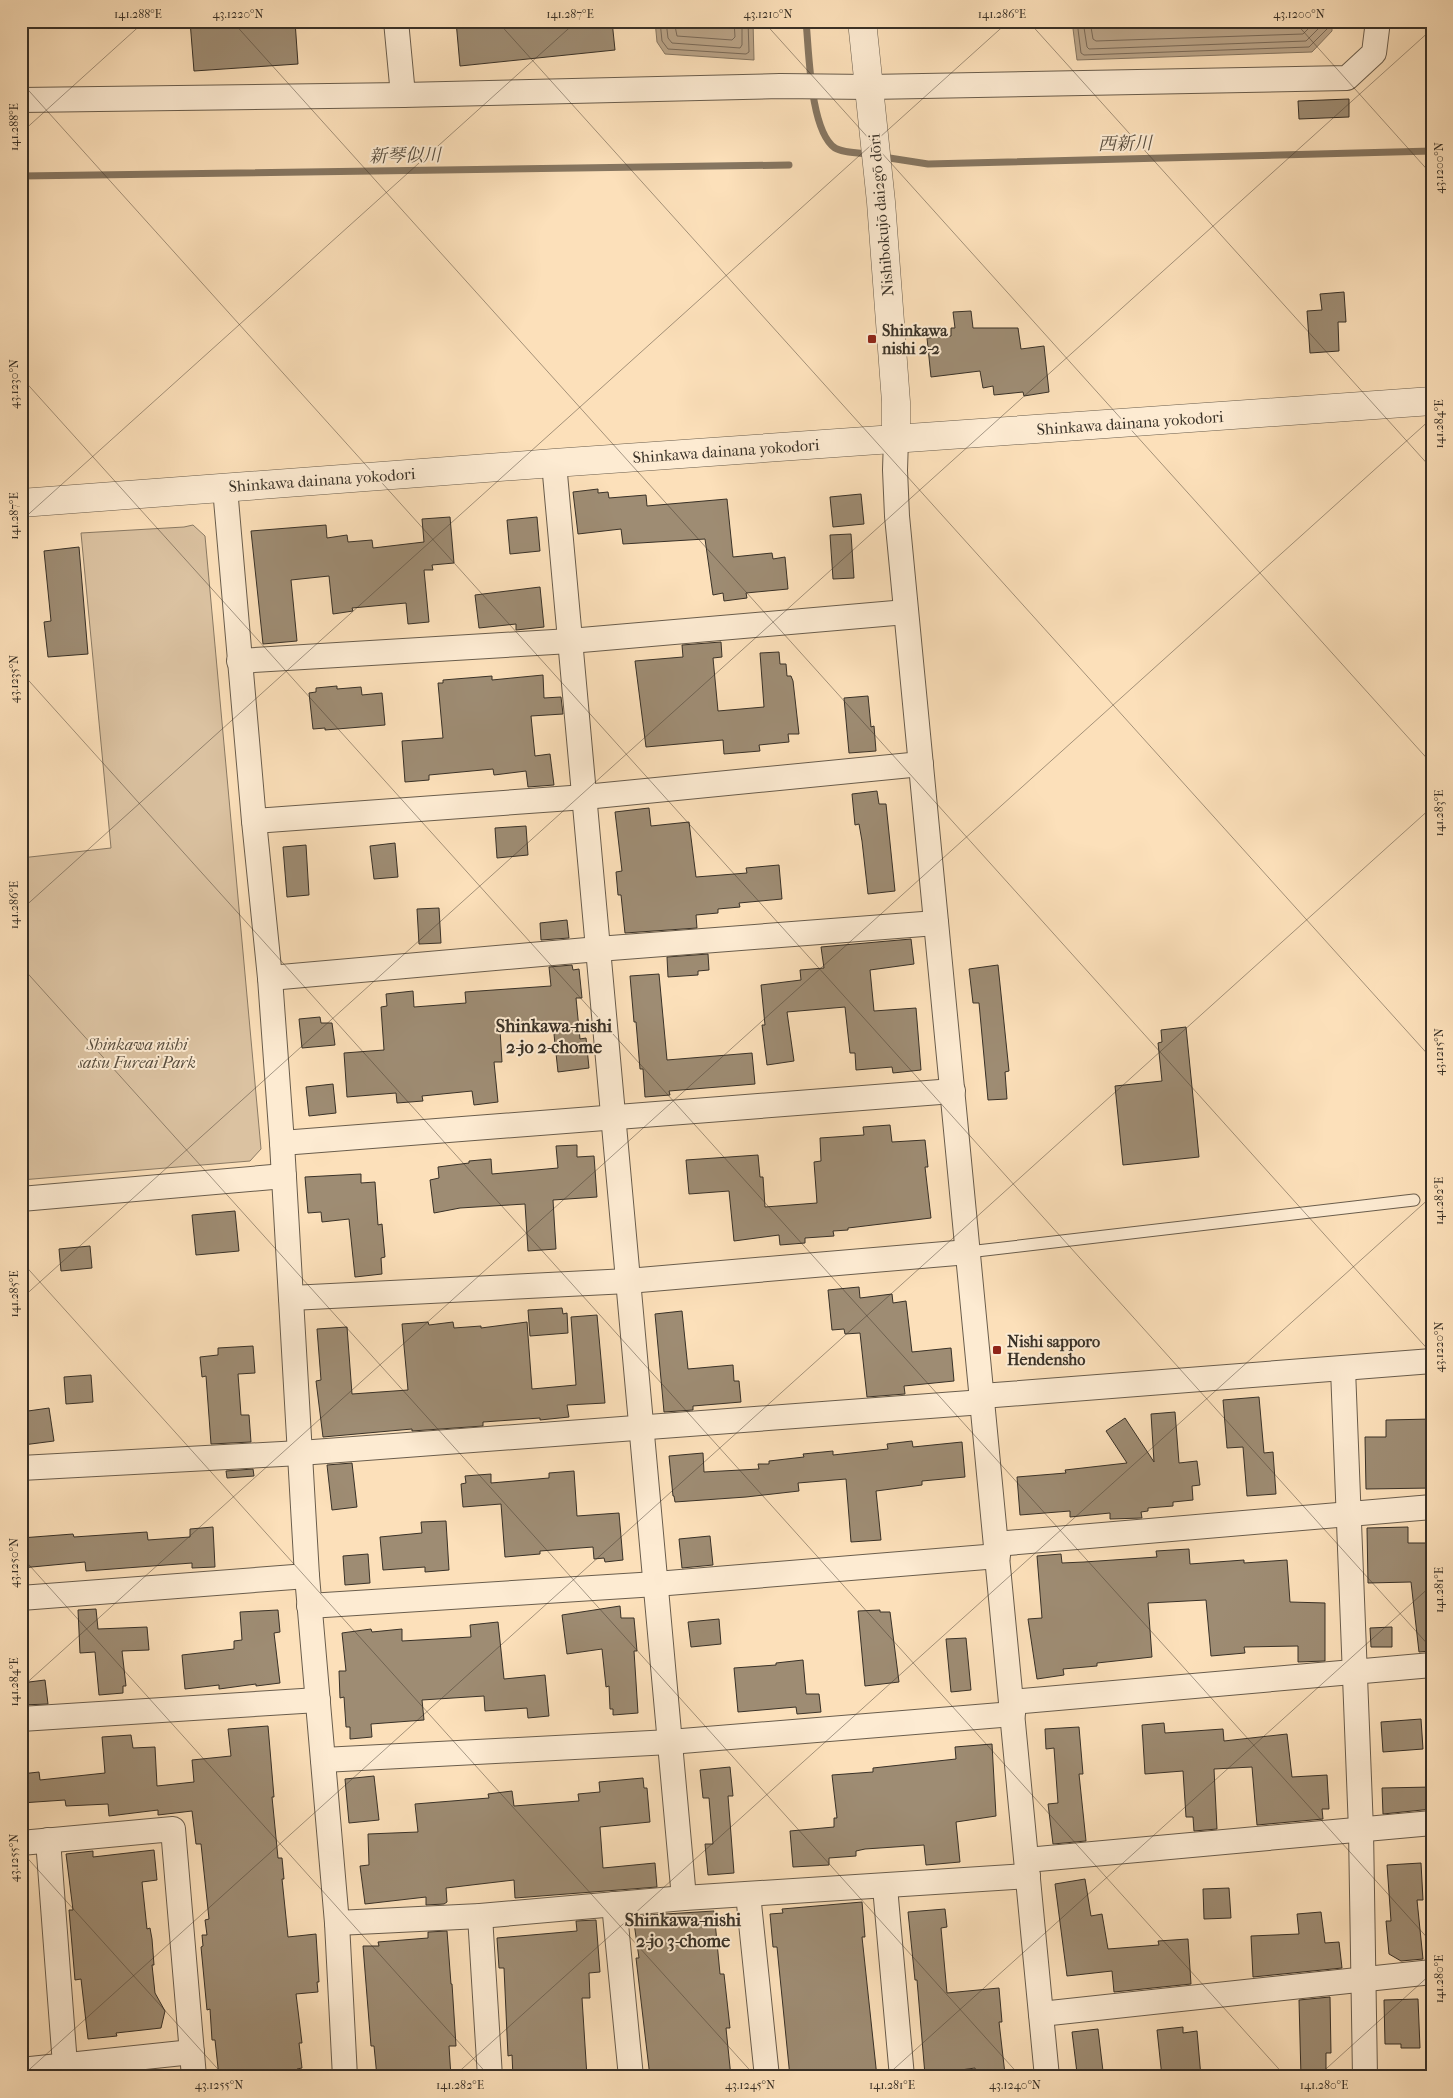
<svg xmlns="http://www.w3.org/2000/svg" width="1453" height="2098" font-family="'IM FELL French Canon','Noto Serif JP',serif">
  <rect width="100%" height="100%" fill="#fce0ba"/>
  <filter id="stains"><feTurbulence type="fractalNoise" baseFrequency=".004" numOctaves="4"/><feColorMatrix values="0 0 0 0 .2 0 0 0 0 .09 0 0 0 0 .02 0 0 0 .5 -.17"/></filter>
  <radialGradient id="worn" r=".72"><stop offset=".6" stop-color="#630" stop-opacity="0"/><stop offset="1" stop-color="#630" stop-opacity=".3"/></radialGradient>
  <path fill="#dbc2a1" stroke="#8a7a64" d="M193,525L205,536L261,1149L250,1161L21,1180V858L111,848L81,533L184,527Z"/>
  <g fill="#baa488" stroke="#867661">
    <path d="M655,21H753L754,60L665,54L657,42Z"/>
    <path d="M1072,21H1332V31L1312,52L1077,60Z"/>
  </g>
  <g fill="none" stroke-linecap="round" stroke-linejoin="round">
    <g stroke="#7a6a58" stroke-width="1">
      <path d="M660,21L662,41L668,49L746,54L749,52L748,21"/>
      <path d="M666,21L668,38L672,43L740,48L742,45V21"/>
      <path d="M674,21L677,36L732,40L735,37L734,21"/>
      <path d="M1077,21L1081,53L1084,55L1309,47L1327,29V21"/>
      <path d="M1083,21L1087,47L1089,49L1306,41L1320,27V21"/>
      <path d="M1090,21L1093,39L1096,41L1303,34L1312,25L1313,21"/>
    </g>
    <g stroke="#867661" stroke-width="7">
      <path d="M806,21C809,51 810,131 835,148C843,153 860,153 870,154"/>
      <path d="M883,157L928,164L1432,151"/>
      <path d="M21,176L789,165"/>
    </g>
  </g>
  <g fill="#9e8c73" stroke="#393127">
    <path d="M190,21H295L298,64L194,71Z"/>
    <path d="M456,21H612L615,50L460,66Z"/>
    <path d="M1349,99V117L1299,119L1298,101Z"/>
    <path d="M1344,292L1346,322H1338L1339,351L1310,353L1307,311L1322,310L1320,294Z"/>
    <path d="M971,311L973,328H1018L1021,349L1044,346L1049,392L1024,396L1023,392L994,395L993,386L983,388L980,371L931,377L927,338L951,336V328H955L953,312Z"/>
    <path d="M598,489V493L608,492L609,498L646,495L647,506L727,499L733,557L772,553L773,559L785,557L788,589L746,593L747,598L724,601L723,593L713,595L705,539L623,544L621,529L578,534L573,492Z"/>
    <path d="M861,494L864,524L833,527L830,497Z"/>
    <path d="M450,517L454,563L432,565L433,570H424L429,622L408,624L406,603L352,608L353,611L333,614L329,576L291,580L297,641L263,644L251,531L326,525L327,538L347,535L348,542L372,540L373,548L424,542L422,519Z"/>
    <path d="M537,517L540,551L510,554L507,520Z"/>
    <path d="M851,534L854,578L833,579L830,535Z"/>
    <path d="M79,547L88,654L48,657L44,622L51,621L44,551Z"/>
    <path d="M540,587L544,627L516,630V624L479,628L475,595Z"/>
    <path d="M721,642L722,657L713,658L718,711L764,707L760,653L779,652L780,664H786L787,676H791L793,681L799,734H788L789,742L759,745L760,751L724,754L723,740L646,747L635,661L683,657L682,645Z"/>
    <path d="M543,675L544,698L561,697L563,714L531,716L535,756L550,754L554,785L528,787L526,771L494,775L493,769L429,775V780L405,782L402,741L443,738L438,683H443V680L492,676V680Z"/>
    <path d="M337,686V689L361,687L362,695L382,693L385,725L325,730V728L313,729L309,693L316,692V688Z"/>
    <path d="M868,696L871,727L874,726L876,751L849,753L844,698Z"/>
    <path d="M877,791L879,804H886L895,891L868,894L862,841L859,824L855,825L852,794Z"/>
    <path d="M649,808L651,826L689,822L696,877L747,873L746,868L779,865L782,899L739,903L740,907L718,909V913L696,915L697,928L625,933L621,895H618L616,872L622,871L615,812Z"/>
    <path d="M526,826L528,855L497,858L495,828Z"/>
    <path d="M395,843L398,877L374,879L370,846Z"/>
    <path d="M306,845L309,895L287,897L283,847Z"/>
    <path d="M439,908L441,943L419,944L417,909Z"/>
    <path d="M567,920L569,938L541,940L540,923Z"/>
    <path d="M911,939L914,964L870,970L874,1011L916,1008L921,1070L893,1073L892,1067L856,1070L855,1053H850L845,1007L787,1012L794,1061L767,1065L762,1025H765L761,985L801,980L800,970L824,968L821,947Z"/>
    <path d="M708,954L709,970L698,971V975L668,977L667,957Z"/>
    <path d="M572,965L573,970L579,969L582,998H576L580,1039L586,1038L589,1068L558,1072L553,1025L500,1030L502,1062H494L498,1102L474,1105L472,1091L422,1096L423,1101L397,1103L396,1093L347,1097L344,1053L384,1050L381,1007L387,1006L386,994L413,991L414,1007L466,1003L465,992L551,986L549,967Z"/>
    <path d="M998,965L1009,1071L1005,1072L1007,1099L988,1100L979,1003H973L969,969Z"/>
    <path d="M659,974L667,1060L752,1053L755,1084L669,1091L670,1095L645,1097L643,1069H640L636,1022H634L630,976Z"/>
    <path d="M320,1017L321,1023H332L335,1045L302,1048L299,1019Z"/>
    <path d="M1186,1027L1199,1157L1123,1165L1115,1086L1162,1081L1158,1043L1162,1042L1161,1030Z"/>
    <path d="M333,1084L336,1113L309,1116L306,1087Z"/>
    <path d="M890,1125L892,1142L925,1140L928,1167H925L931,1218L848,1228V1230L833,1231L834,1236L805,1238V1243L780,1245L779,1235L734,1241L729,1191L689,1194L686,1160L758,1155L760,1177H763L765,1207L817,1203L814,1162L821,1161L820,1138L864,1135L863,1127Z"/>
    <path d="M577,1145V1157L594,1156L597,1197L553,1200L556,1249L528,1251L525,1204L460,1208L434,1213L430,1180L439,1178L438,1167L469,1163V1161L491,1159L492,1174L558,1168L556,1146Z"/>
    <path d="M361,1174V1183L375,1182L378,1225L382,1224L385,1257L381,1258L382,1274L355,1277L349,1219L322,1222L321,1212L308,1213L305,1177Z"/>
    <path d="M235,1211L239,1251L196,1255L192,1215Z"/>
    <path d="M90,1246L92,1268L61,1271L59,1249Z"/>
    <path d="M859,1287L860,1298L892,1294L893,1303L906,1301L912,1352L951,1348L954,1381L904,1386L905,1394L867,1397L860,1333L845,1334L844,1329L832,1330L828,1290Z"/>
    <path d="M562,1308L563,1314L567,1313L568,1333L530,1336L528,1310Z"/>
    <path d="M682,1311L688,1369L733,1365L734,1381H739L741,1402L693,1406V1410L664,1412L655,1314Z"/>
    <path d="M597,1315L605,1403L567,1405L569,1417L540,1420V1418L483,1422V1426L412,1431V1429L323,1437L316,1381L321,1380L317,1329L347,1327L352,1394L408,1390L402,1324L428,1322L429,1325L453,1322L454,1328L481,1326V1328L527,1322L532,1389L576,1385L571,1317Z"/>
    <path d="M253,1346L255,1373L238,1374L241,1415H249L251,1442L211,1444L206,1376L202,1377L200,1357L218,1355V1348Z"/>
    <path d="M91,1375L93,1402L66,1404L64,1377Z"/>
    <path d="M1259,1397L1264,1453L1273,1452L1276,1494L1247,1496L1243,1447L1227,1448L1223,1400Z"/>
    <path d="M49,1408L54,1441L23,1445L21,1412Z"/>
    <path d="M1175,1412L1179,1463L1197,1461L1200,1485L1192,1486L1193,1500L1173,1502V1506L1148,1508V1511L1141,1512L1142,1518L1110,1519V1513L1070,1517V1511L1020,1515L1017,1477L1066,1473L1065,1470L1127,1463L1106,1431L1125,1418L1154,1462L1151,1414Z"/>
    <path d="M1432,1419V1488L1366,1489L1365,1437H1386V1420Z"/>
    <path d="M912,1441L913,1447L962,1442L965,1477L922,1481V1485L876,1491L881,1540L851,1542L846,1479L798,1483L799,1491L746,1497L675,1502L674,1496H673L669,1456L703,1453L704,1472L759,1469L758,1464H769V1461L804,1457L803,1454L833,1451V1455L888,1449L887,1444Z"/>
    <path d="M352,1463L357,1507L332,1510L327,1465Z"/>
    <path d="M253,1469L254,1476L227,1478L226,1471Z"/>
    <path d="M574,1471L577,1516L619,1513L623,1560L605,1562L604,1558L594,1559L593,1547L540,1551V1554L505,1557L501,1504L463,1507L461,1484L466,1483L465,1476L491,1474V1483L549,1478V1473Z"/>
    <path d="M446,1521L449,1570L425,1572V1567L383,1570L380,1537L422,1533L421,1522Z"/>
    <path d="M213,1527L215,1567L192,1568V1563L86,1571L85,1562L21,1568V1538L73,1534L74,1537L147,1532L148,1540L190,1537V1529Z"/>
    <path d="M1408,1527V1543H1432V1651L1419,1652L1411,1582L1368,1583L1367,1528Z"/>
    <path d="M710,1536L713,1565L682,1568L679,1539Z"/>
    <path d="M1189,1549L1190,1564L1244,1560V1563L1287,1560L1290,1602L1325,1603V1661L1298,1662V1646L1244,1647L1245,1653L1211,1656L1206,1600L1148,1603L1152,1657L1097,1663V1666L1063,1669L1064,1675L1037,1679L1028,1619L1042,1618L1037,1556L1061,1554L1062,1563L1084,1562L1157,1557L1156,1551Z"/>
    <path d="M368,1554L370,1583L345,1585L343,1556Z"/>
    <path d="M620,1606L621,1618H634L637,1651H634L638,1713L613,1715V1709H610L609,1686L606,1687L602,1649L567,1654L562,1615Z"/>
    <path d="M96,1609L98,1629L147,1627L149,1650L122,1651L126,1686H123V1693L99,1695L95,1652L80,1653L78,1610Z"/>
    <path d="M278,1610L280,1632L274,1633L280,1683L256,1686V1684L219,1689V1685L185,1689L182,1655L234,1649V1641L242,1640L240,1612Z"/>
    <path d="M880,1610V1612H890L899,1682L865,1686L858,1611Z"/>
    <path d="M719,1619L721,1644L691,1647L688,1622Z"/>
    <path d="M498,1622L504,1679L545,1675L549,1716L528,1718L527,1708L485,1711L484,1696L422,1700L424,1720L371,1724L372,1737L350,1739V1727H346L344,1697L340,1698L339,1671H346L342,1633L371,1629L372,1632L402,1629V1641L471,1637L470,1625Z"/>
    <path d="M1392,1627V1647H1371L1370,1628Z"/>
    <path d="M966,1638L971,1690L951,1692L946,1639Z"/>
    <path d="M803,1660L806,1694H819L821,1712L797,1714L796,1707L738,1712L734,1668L776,1665V1663Z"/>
    <path d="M45,1680L48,1704L21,1705V1683Z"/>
    <path d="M1421,1719L1423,1749L1383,1752L1381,1722Z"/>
    <path d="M1164,1723L1165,1733L1223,1729L1224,1741L1287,1734L1292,1777L1327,1775L1329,1809H1322L1323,1819L1257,1825L1252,1767L1214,1769L1217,1829L1194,1831L1193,1817H1186L1183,1771L1145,1774L1142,1725Z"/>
    <path d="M268,1726L274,1797H272L278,1858H282L284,1879H282L288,1937L316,1934L319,1982H317L318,1992L296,1994L302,2043H299L302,2068L297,2069L298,2077H219L215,2040H212L210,2009L207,2010L201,1947L203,1946L202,1935H207L205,1920L209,1919L201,1844H196L192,1811L158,1815V1810L109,1816L108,1804L66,1806L65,1800L21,1803V1774L39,1772L40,1780L105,1773L102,1737L131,1735L133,1748L155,1747L157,1786L194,1782L192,1760L231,1756L228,1729Z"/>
    <path d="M1079,1727L1083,1774H1079L1086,1841L1053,1844L1048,1804L1058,1803L1054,1748L1046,1749L1045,1729Z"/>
    <path d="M992,1744L996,1816L956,1822L960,1862L926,1865L924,1845L865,1849L856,1851V1856L829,1858V1865L793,1867L790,1831L834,1827V1818H837L832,1775L873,1772V1768L956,1759L955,1747Z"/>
    <path d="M730,1767L733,1796H728L734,1873L708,1875L705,1844H713L709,1798H703L700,1770Z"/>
    <path d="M374,1776L379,1820L349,1823L345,1779Z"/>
    <path d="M643,1778L644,1788H647L650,1822L600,1827L603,1868L655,1863L657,1887L515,1898L514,1880L446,1888L447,1902L444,1904L426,1905V1897L365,1904L360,1866L369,1865L368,1834L418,1832L415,1804L489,1798L488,1794L512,1791L514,1806L579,1801L578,1794L600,1792L599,1782Z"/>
    <path d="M1432,1787V1809L1383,1814L1382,1788Z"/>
    <path d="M154,1850L157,1880L142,1882L147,1929L150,1928L152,1939L154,1965H152L155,1993L165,2011L161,2028L116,2033L117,2036L88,2039L81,1979L75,1980L69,1910H73L66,1854L93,1851V1857Z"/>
    <path d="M1421,1863L1423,1900H1417L1423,1959L1401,1961L1389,1954L1386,1921H1391L1387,1865Z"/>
    <path d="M1085,1879L1091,1916L1102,1914L1108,1949L1159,1945L1158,1941L1188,1939L1191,1984L1114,1992L1112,1971L1067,1976L1055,1884Z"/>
    <path d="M1229,1888L1231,1918L1204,1919L1203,1889Z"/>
    <path d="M862,1902L865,1937H862L877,2077H790L777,1947H773L770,1914L783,1913L782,1909Z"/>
    <path d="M945,1909L947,1927L941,1928L947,1993L999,1988L1002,2022H999L1005,2074L976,2077L975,2068L925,2075L917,1980H915L908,1912Z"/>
    <path d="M714,1911L720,1974H724L730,2028H726L731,2077H650L636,1958H639L633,1916Z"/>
    <path d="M1321,1912L1325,1943L1339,1942L1342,1968L1253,1977L1251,1936L1299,1934L1297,1914Z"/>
    <path d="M596,1920L600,1972L589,1973L590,1998H582L587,2077H513L512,2055L508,2056L504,1968H499L497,1938L577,1931L576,1921Z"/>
    <path d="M447,1931L451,1984H452L456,2046H449L451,2077H377L374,2046H371L363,1946H379L378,1942L428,1938V1932Z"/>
    <path d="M1330,1997L1331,2053H1326V2077H1301L1299,2000Z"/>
    <path d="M1418,1999L1420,2048H1401V2044H1385L1384,2000Z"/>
    <path d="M1183,2027V2033L1197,2031L1201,2077H1162L1157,2030Z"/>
    <path d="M1098,2029L1103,2071L1077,2073L1072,2032Z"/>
  </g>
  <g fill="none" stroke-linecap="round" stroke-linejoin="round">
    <g stroke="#6a5d4c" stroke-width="13">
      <path id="service" d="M968,1252L1414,1200"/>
    </g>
    <g stroke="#6a5d4c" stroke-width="26">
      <g id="minor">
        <path d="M396,21L403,95"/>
        <path d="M21,100L403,95L780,86L869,87L1347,78L1374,53L1378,21"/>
        <path d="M896,439L895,470L897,516L1047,2077"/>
        <path d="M554,463L684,1898"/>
        <path d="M225,488L254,821L270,978L282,1143L307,1576L337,1923L345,2077"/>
        <path d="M239,661L570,641L906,612"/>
        <path d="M254,821L585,797L921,764"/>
        <path d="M270,978L598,949L936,923"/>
        <path d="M282,1143L953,1091"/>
        <path d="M21,1199L284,1176"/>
        <path d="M291,1298L628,1281L968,1252"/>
        <path d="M1343,1369L1361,1830L1365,2077"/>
        <path d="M982,1396L1432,1361"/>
        <path d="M21,1468L300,1453L983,1402"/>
        <path d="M996,1544L1432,1507"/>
        <path d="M21,1598L307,1576"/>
        <path d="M309,1606L656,1584L998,1556"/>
        <path d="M1012,1702L1432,1665"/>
        <path d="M21,1719L318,1700"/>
        <path d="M323,1760L670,1742L1013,1714"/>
        <path d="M48,1840L65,2065"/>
        <path d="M21,1843L173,1829L194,2077"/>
        <path d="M1027,1860L1432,1823"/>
        <path d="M885,1887L902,2077"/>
        <path d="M748,1894L767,2077"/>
        <path d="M614,1904L631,2077"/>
        <path d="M480,1916L490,2077"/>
        <path d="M337,1923L480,1916L684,1898L1028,1876"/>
        <path d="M1041,2014L1432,1972"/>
        <path d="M21,2070L192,2052"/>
      </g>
    </g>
    <g stroke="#6a5d4c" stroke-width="29">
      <g id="tertiary">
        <path d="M862,21L881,202L896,402V439"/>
        <path d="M21,503L554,463L1432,401"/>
      </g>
    </g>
    <use href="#service" stroke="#fdebd2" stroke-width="11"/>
    <use href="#minor" stroke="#fdebd2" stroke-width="24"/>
    <use href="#tertiary" stroke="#fdebd2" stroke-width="28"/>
  </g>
  <path fill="none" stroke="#393127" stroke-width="1" stroke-opacity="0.45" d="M232,21L1432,1354M497,21L1432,1059M763,21L1432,764M1028,21L1432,469M1294,21L1432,175M21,82L1432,1649M21,133L145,21M21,377L1432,1943M21,521L577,21M21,672L1286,2077M21,910L1009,21M21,966L1021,2077M21,1261L756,2077M21,1299L1432,29M21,1556L490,2077M21,1688L1432,418M21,1851L225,2077M21,2077L1432,807M453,2077L1432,1196M885,2077L1432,1585M1317,2077L1432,1973"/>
  <g fill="#8f2418" stroke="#fdebd2" stroke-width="2">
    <rect x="867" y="334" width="10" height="10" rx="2.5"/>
    <rect x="992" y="1345" width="10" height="10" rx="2.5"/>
  </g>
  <g text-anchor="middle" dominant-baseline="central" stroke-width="4" stroke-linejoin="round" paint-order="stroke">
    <g font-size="16" fill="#393127" stroke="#fdebd2">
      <text transform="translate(881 215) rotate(-95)">Nishibokujō dai2gō dōri</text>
      <text transform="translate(1130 423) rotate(-4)">Shinkawa dainana yokodori</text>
      <text transform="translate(726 451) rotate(-4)">Shinkawa dainana yokodori</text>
      <text transform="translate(322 480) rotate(-4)">Shinkawa dainana yokodori</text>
    </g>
    <g font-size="16" font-weight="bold" fill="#393127" stroke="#fdebd2" text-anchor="start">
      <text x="882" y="330">Shinkawa<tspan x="882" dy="18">nishi 2-2</tspan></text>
      <text x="1007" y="1341">Nishi sapporo<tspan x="1007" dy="18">Hendensho</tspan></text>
    </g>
    <g font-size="16" font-style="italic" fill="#594e3f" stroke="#fdebd2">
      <text x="137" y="1044">Shinkawa nishi<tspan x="137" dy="18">satsu Fureai Park</tspan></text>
    </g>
    <g font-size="18" font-style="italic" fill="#594e3f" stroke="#fdebd2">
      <text transform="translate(1125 144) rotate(-1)">西新川</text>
      <text transform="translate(405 156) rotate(-1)">新琴似川</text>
    </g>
    <g font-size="18" font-weight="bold" fill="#393127" stroke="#fdebd2">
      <text x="554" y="1026">Shinkawa-nishi<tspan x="554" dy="21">2-jo 2-chome</tspan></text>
      <text x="683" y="1920">Shinkawa-nishi<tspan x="683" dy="21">2-jo 3-chome</tspan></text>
    </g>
  </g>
  <rect width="1453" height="2098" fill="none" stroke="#fce0ba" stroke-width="55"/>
  <rect x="28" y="28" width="1398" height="2042" fill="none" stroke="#393127" stroke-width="2"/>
  <g font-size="12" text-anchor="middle" fill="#393127">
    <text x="138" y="18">141.288°E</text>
    <text x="238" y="18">43.1220°N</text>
    <text x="570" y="18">141.287°E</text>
    <text x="768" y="18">43.1210°N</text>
    <text x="1002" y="18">141.286°E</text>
    <text x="1299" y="18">43.1200°N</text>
    <text transform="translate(14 127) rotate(-90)" y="4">141.288°E</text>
    <text transform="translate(1439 168) rotate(-90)" y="4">43.1200°N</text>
    <text transform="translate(14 384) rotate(-90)" y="4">43.1230°N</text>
    <text transform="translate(1439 424) rotate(-90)" y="4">141.284°E</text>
    <text transform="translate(14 516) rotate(-90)" y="4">141.287°E</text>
    <text transform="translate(14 679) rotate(-90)" y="4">43.1235°N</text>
    <text transform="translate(1439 813) rotate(-90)" y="4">141.283°E</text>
    <text transform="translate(14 905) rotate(-90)" y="4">141.286°E</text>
    <text transform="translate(1439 1052) rotate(-90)" y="4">43.1215°N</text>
    <text transform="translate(1439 1201) rotate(-90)" y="4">141.282°E</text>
    <text transform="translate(14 1294) rotate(-90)" y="4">141.285°E</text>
    <text transform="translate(1439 1347) rotate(-90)" y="4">43.1220°N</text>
    <text transform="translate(14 1563) rotate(-90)" y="4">43.1250°N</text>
    <text transform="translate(1439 1590) rotate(-90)" y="4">141.281°E</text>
    <text transform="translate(14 1682) rotate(-90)" y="4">141.284°E</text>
    <text transform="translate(14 1858) rotate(-90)" y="4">43.1255°N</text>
    <text transform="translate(1439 1979) rotate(-90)" y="4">141.280°E</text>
    <text x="219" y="2089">43.1255°N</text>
    <text x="460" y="2089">141.282°E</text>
    <text x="750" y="2089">43.1245°N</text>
    <text x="892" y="2089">141.281°E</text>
    <text x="1015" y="2089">43.1240°N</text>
    <text x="1324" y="2089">141.280°E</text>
  </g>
  <rect width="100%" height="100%" filter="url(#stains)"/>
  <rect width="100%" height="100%" fill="url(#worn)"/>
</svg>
